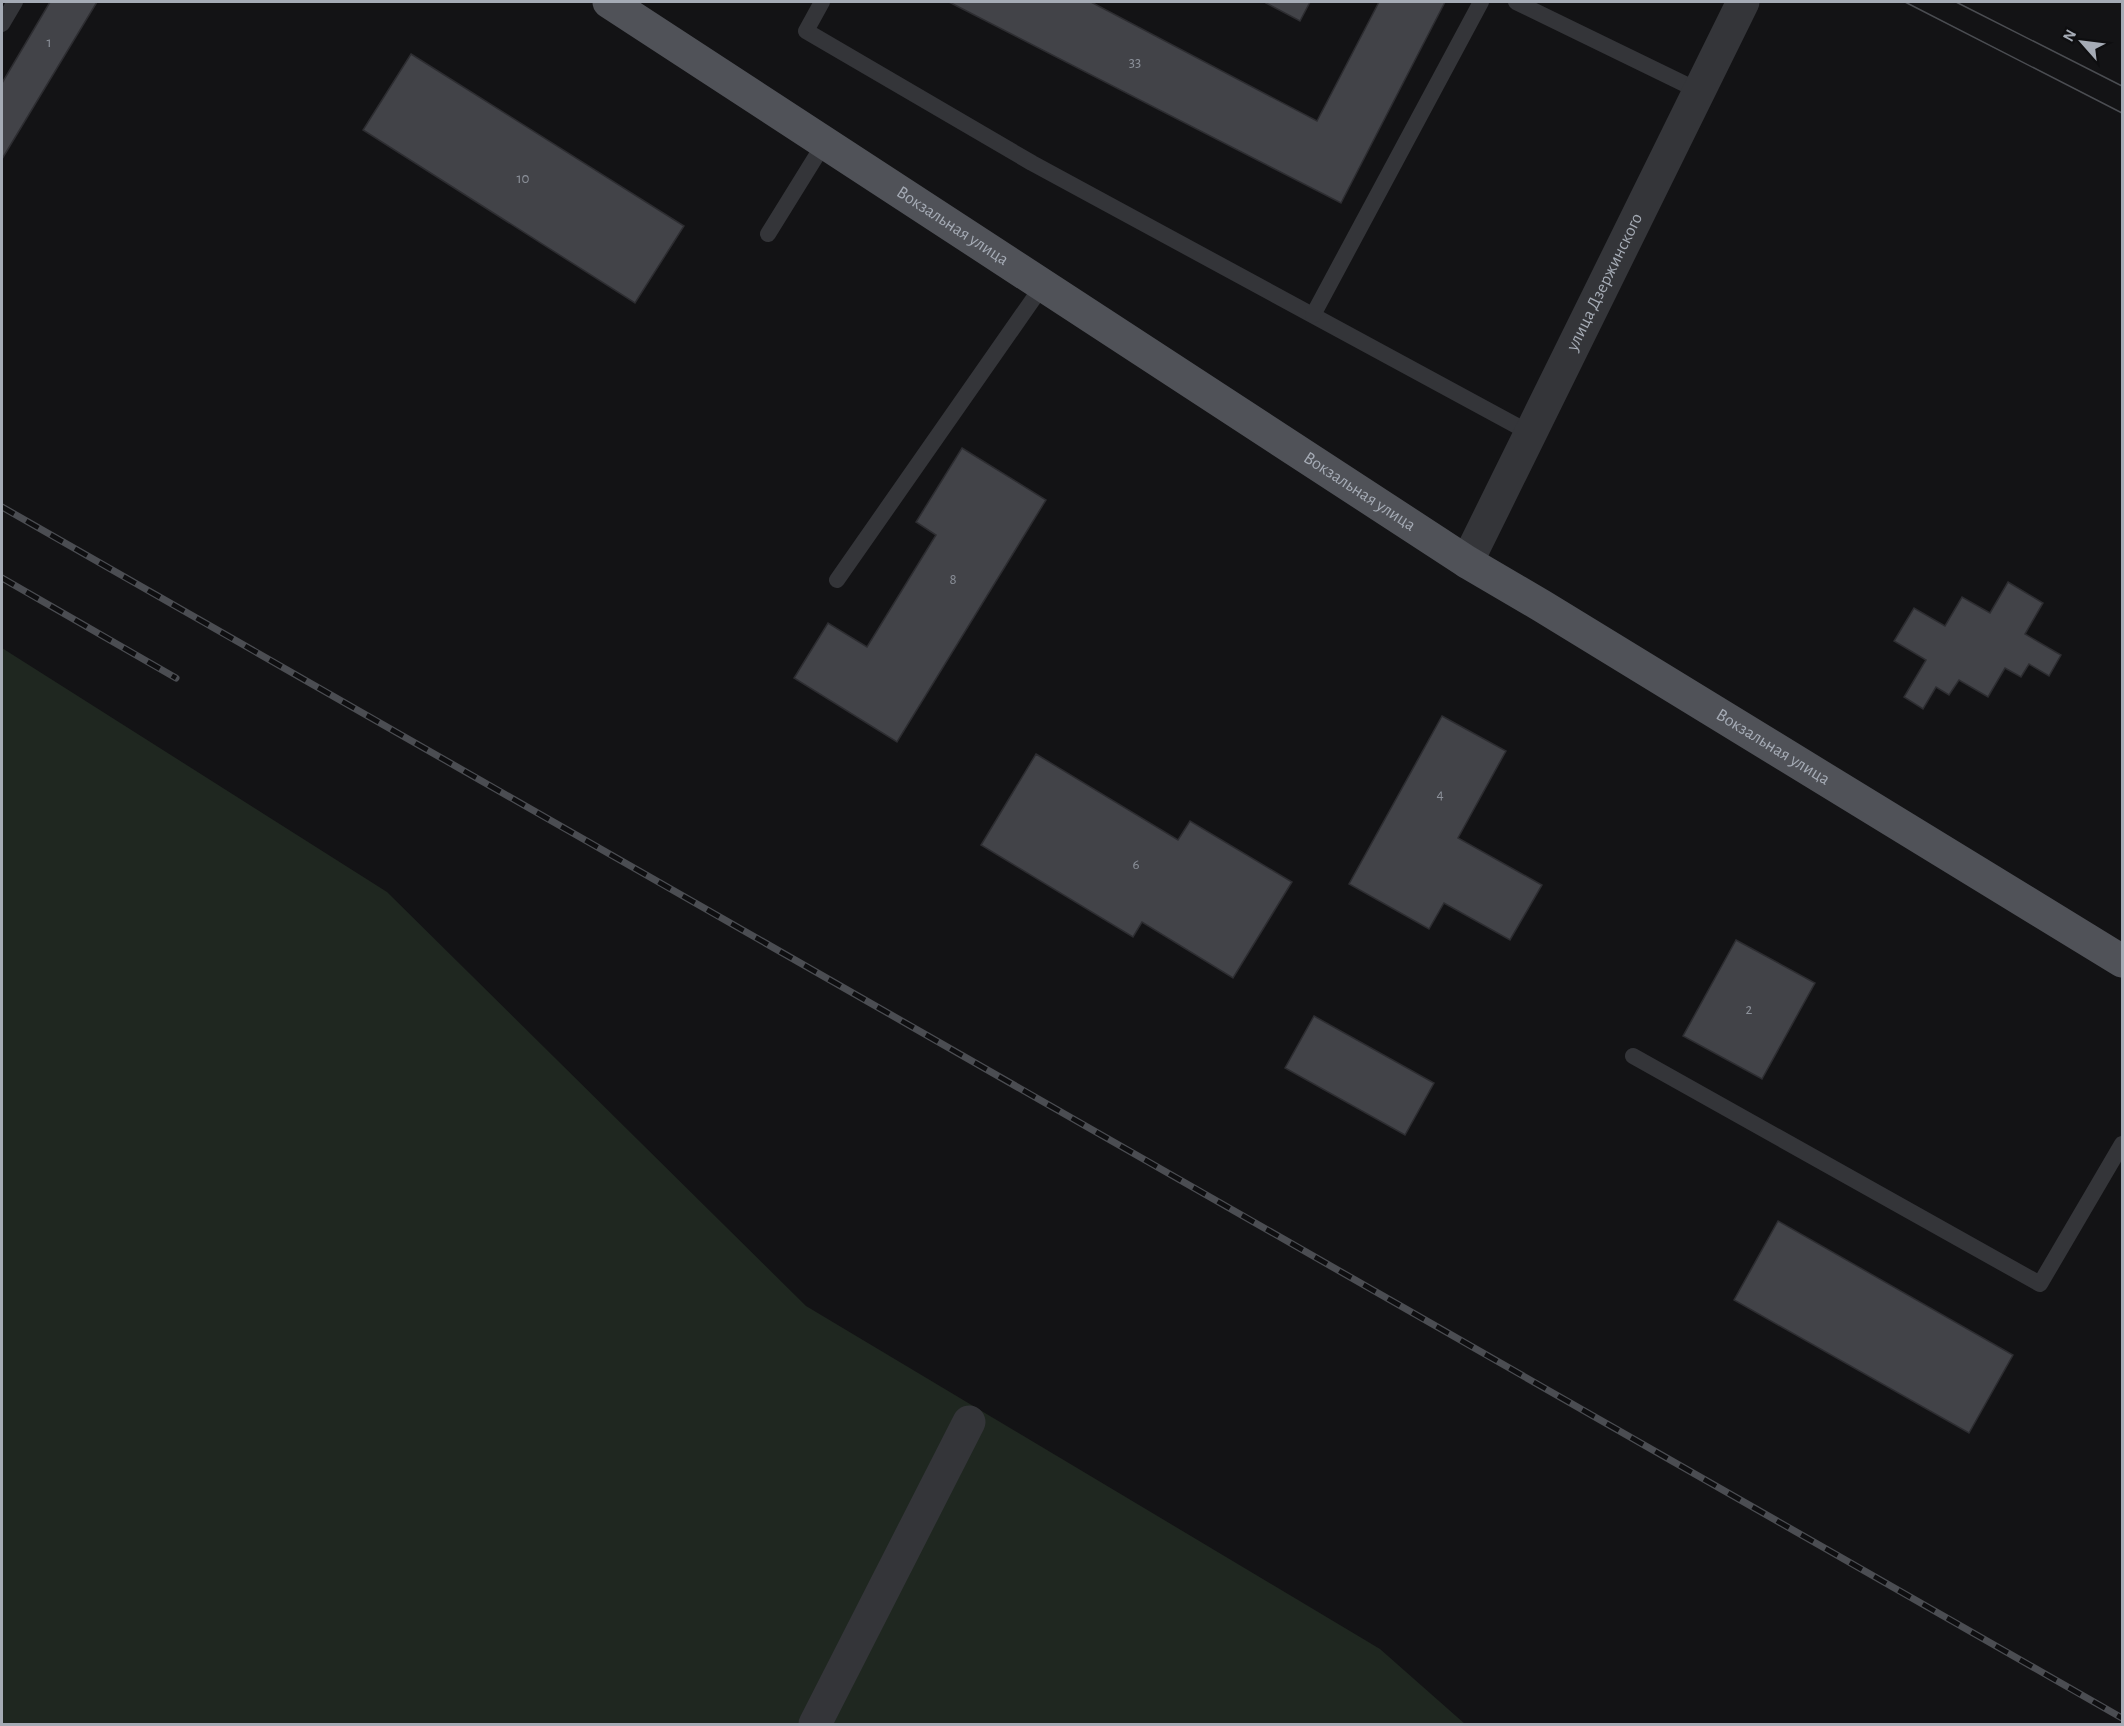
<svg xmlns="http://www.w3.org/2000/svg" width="2124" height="1726" font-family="'Alegreya Sans',sans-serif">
  <rect width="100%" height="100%" fill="#131315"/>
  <path fill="#1f2720" d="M2,648L387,892L806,1306L1380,1649L1465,1724H2Z"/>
  <g fill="#424348" stroke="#2d2d31" stroke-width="1.5">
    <path d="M50,2H97L2,159V83Z"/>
    <path d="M949,2H1091L1317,121L1379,2H1445L1341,203Z"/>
    <path d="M1267,2H1310L1300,21L1266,3Z"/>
    <path d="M411,54L684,226L635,303L363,130Z"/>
    <path d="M962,448L1046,500L897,742L794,678L828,623L867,647L936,535L916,522Z"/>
    <path d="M2008,582L2043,603L2025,634L2061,655L2049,676L2029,664L2021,677L2005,668L1988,697L1959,680L1949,695L1936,687L1923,709L1904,697L1926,660L1894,641L1914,608L1945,626L1962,597L1990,613Z"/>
    <path d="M1442,716L1506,751L1458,838L1542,885L1510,940L1444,903L1429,929L1349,884Z"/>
    <path d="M1036,754L1178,840L1190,821L1292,882L1233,978L1142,922L1133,937L981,845Z"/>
    <path d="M1736,940L1815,983L1762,1079L1683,1036Z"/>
    <path d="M1314,1016L1434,1083L1405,1135L1285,1068Z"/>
    <path d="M1778,1221L2013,1355L1969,1433L1734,1300Z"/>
  </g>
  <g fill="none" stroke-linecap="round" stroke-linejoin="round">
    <g stroke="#343539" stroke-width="16">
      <path d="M822,2L806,31L1032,163L1530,433"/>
      <path d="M1516,2L1699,91"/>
      <path d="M2,24L15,2"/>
      <path d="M768,234L825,142"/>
      <path d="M1313,315L1481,2"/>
      <path d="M837,580L1043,285"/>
      <path d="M1633,1056L2040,1284L2122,1144"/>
    </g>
    <g stroke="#343539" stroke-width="33">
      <path id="s1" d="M1467,562L1743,2"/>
      <path d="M815,1724L969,1422"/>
    </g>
    <path stroke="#505258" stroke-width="33" id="s2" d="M609,2L1467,562L1542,606L2122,961"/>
    <g stroke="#4b4d52" stroke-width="1.5">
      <path d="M1905,2L2122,113"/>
      <path d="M1956,2L2122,86"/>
    </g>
    <g stroke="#4b4d52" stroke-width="7">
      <g id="rail">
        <path d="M2,507L2122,1718"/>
        <path d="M2,578L176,678"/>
      </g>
    </g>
    <use href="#rail" stroke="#0e0e10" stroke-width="4.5" stroke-dasharray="14" stroke-linecap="butt"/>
  </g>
  <g text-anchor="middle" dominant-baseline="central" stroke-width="4.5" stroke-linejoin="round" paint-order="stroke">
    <g font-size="15" fill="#8c919a">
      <text x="49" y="42">1</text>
      <text x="1135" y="62">33</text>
      <text x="523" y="178">10</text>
      <text x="953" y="579">8</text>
      <text x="1440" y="794">4</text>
      <text x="1136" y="864">6</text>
      <text x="1749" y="1009">2</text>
    </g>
    <g font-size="18" fill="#a5abb5" stroke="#0e0e10">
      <text stroke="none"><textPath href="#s2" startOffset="410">Вокзальная улица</textPath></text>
      <text stroke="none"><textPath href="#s1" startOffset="312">улица Дзержинского</textPath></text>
      <text stroke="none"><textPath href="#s2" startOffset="896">Вокзальная улица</textPath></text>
      <text stroke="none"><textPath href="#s2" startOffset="1382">Вокзальная улица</textPath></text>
    </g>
  </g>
  <rect width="2124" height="1726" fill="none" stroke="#a5abb5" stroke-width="6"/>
  <g transform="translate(2082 42) rotate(298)" stroke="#0e0e10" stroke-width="4.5" paint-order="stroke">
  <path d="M0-4.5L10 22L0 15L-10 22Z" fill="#a5abb5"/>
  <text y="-9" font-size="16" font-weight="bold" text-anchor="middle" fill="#a5abb5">N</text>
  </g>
</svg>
